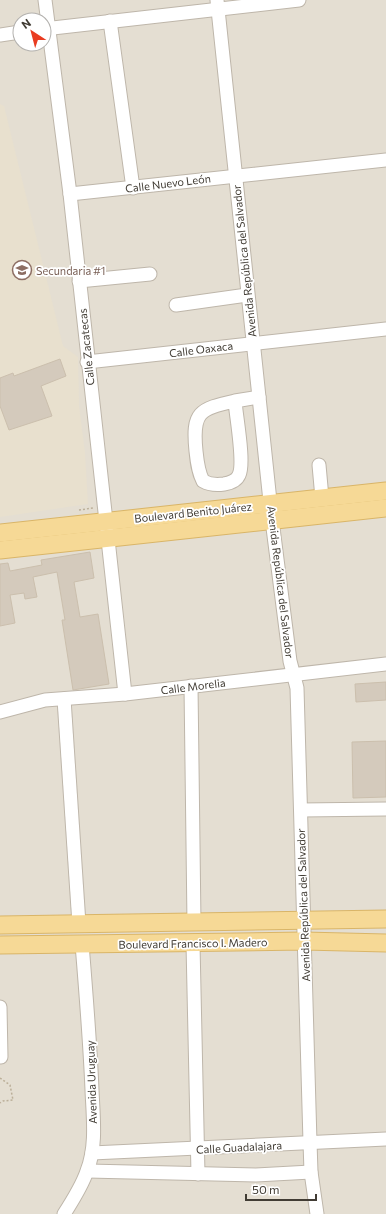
<svg xmlns="http://www.w3.org/2000/svg" width="386" height="1214" font-family="Commissioner,sans-serif">
  <rect width="100%" height="100%" fill="#f0ece3"/>
  <path fill="#e4ded2" fill-rule="evenodd" d="M0,0H386V1214H0ZM20,20H44V44H20Z"/>
  <path fill="#e8e0ce" d="M0,104L4,106L63,346L78,357L79,406L85,453L88,504L0,517Z"/>
  <g fill="#d4cabc" stroke="#cbbfad">
    <path d="M60,359L66,376L41,386L52,416L9,430L0,406V378L13,373L14,376Z"/>
    <path d="M90,552L94,578L74,582L80,617L98,614L109,684L73,690L62,620H65L57,572L33,577L37,597L25,599L24,593L10,595L15,623L0,626V564L8,563L10,571L42,565L41,560Z"/>
    <path d="M386,682V700L356,702L355,684Z"/>
    <path d="M386,741V797L353,798L352,742Z"/>
  </g>
  <g fill="none" stroke-linecap="round" stroke-linejoin="round">
    <g stroke="#beb6aa" stroke-width="15">
      <g id="minor">
        <path d="M45,0L70,194L125,694"/>
        <path d="M217,0L272,520L290,661L297,688L310,1142L311,1172L317,1214"/>
        <path d="M110,21L133,188"/>
        <path d="M44,29L299,0"/>
        <path d="M0,35L20,32"/>
        <path d="M70,194L386,160"/>
        <path d="M79,281L150,274"/>
        <path d="M176,305L247,295"/>
        <path d="M87,362L386,329"/>
        <path d="M235,401C199,409 192,412 196,451C197,461 198,472 203,481C210,485 217,485 224,484C230,483 237,480 239,475C245,463 236,416 235,401L259,397"/>
        <path d="M319,465L322,498"/>
        <path d="M191,686L194,923"/>
        <path d="M64,699L79,924"/>
        <path d="M0,712L45,700L125,694L386,664"/>
        <path d="M301,810L386,809"/>
        <path d="M193,944L198,1174"/>
        <path d="M0,1007L1,1057"/>
        <path d="M92,1153L386,1139"/>
        <path d="M88,1171L256,1175L311,1172"/>
        <path d="M64,1214C73,1200 82,1186 87,1171C97,1146 93,1116 92,1090C90,1041 86,993 82,944"/>
      </g>
    </g>
    <g stroke="#d9b568" stroke-width="19">
      <g id="major">
        <path d="M0,533L386,491"/>
        <path d="M0,550L386,508"/>
        <path d="M0,925L386,919"/>
        <path d="M0,945L304,941L386,943"/>
      </g>
    </g>
    <g stroke="#bbaf99" stroke-width="1.5" stroke-dasharray="2 2" stroke-linecap="butt">
      <path d="M79,510L93,508"/>
      <path d="M0,1078L10,1085L13,1100L3,1101L0,1103"/>
    </g>
    <use href="#minor" stroke="#fff" stroke-width="13"/>
    <use href="#major" stroke="#f6d996" stroke-width="17"/>
  </g>
  <defs>
    <g id="school-ring" transform="scale(1)"><circle r="9.5" fill="#fff" stroke="#8d6e63" stroke-width="1.5"/><path d="M0-5L7-2L0 1L-7-2ZM-4 1L0 2.5L4 1V4Q0 6-4 4Z" fill="#8d6e63"/></g>
  </defs>
  <g fill-rule="evenodd">
    <use href="#school-ring" x="22" y="270"/>
  </g>
  <g text-anchor="middle" dominant-baseline="central" stroke-width="3.5" stroke-linejoin="round" paint-order="stroke">
    <g font-size="11" fill="#413c34" stroke="#fff">
      <text transform="translate(168 183) rotate(-7)">Calle Nuevo León</text>
      <text transform="translate(244 261) rotate(-96)">Avenida República del Salvador</text>
      <text transform="translate(86 347) rotate(-96)">Calle Zacatecas</text>
      <text transform="translate(201 349) rotate(-7)">Calle Oaxaca</text>
      <text transform="translate(193 512) rotate(-6)">Boulevard Benito Juárez</text>
      <text transform="translate(281 582) rotate(83)">Avenida República del Salvador</text>
      <text transform="translate(193 686) rotate(-7)">Calle Morelia</text>
      <text transform="translate(303 905) rotate(-92)">Avenida República del Salvador</text>
      <text transform="translate(193 943) rotate(-1)">Boulevard Francisco I. Madero</text>
      <text transform="translate(91 1082) rotate(-92)">Avenida Uruguay</text>
      <text transform="translate(239 1147) rotate(-3)">Calle Guadalajara</text>
    </g>
    <g font-size="11" fill="#785e54" stroke="#fff" text-anchor="start">
      <text x="36" y="270">Secundaria #1</text>
    </g>
  </g>
  <g transform="translate(32 32) rotate(324)"><circle r="19" fill="#ffffff" stroke="#b3b1ae"/>
  <path d="M0-3L7 15L0 10L-7 15Z" fill="#e93c21"/>
  <text y="-6" font-size="11" font-weight="bold" text-anchor="middle" fill="#413c34">N</text>
  </g>
  <path d="M246 1194v6h70v-6" fill="none" stroke="#413c34" stroke-width="2"/>
  <text x="252" y="1194" font-size="12" fill="#413c34" stroke="#ffffff" stroke-width="3" paint-order="stroke">50 m</text>
</svg>
